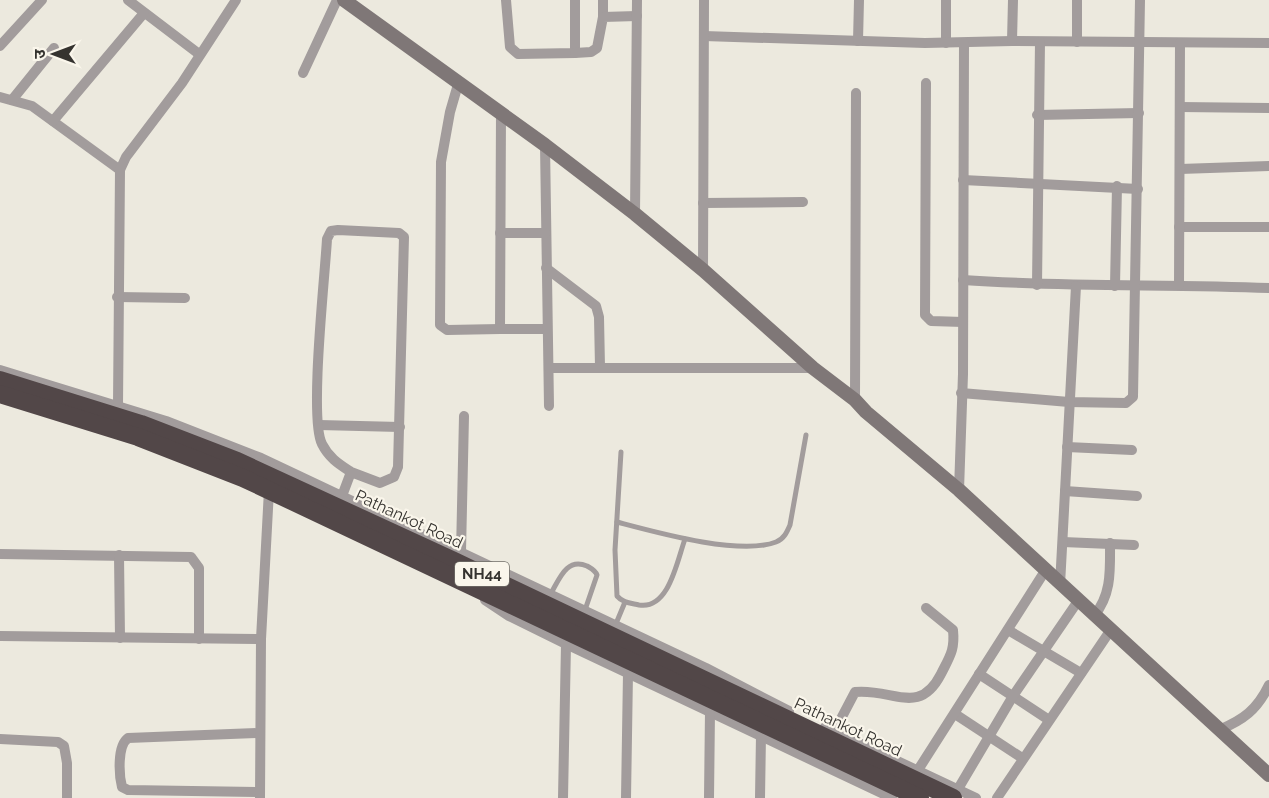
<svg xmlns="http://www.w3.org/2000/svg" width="1269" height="798" font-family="Raleway,'Noto Sans Devanagari',sans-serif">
  <rect width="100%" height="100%" fill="#ece9de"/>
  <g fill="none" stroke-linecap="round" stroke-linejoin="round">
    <g stroke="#a29c9c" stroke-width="5">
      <path d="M621,452L615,550L617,596C623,603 630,603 639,605C669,610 677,561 685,539"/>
      <path d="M617,522C655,532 740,556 776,542C784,539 787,532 790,525L806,435"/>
      <path d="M550,595C559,580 566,557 587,566C592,569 595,570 597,575L585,610"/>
      <path d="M615,626L625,602"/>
    </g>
    <g stroke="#a29c9c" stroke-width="10">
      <path d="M128,0L199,54"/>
      <path d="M506,0L510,47L518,54L575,53V0"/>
      <path d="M603,0V17"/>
      <path d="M946,0V43"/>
      <path d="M1077,0V42"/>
      <path d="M704,36L925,43L1012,41L1269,43"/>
      <path d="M858,41L859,0"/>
      <path d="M1012,41L1013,0"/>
      <path d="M0,46L42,0"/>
      <path d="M575,53L591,52L597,48L603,17L637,16"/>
      <path d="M303,73L337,0"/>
      <path d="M459,81L450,112L441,162L440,325L447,330L500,329"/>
      <path d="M926,83L925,315L931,321L963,322"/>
      <path d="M0,97L32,106L120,170"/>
      <path d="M12,100L54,48"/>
      <path d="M1180,107L1269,108"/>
      <path d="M501,113L500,329H547"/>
      <path d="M1037,115L1139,113"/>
      <path d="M53,121L144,13"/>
      <path d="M545,145L549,406"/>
      <path d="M1180,169L1269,166"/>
      <path d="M963,180L1138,189"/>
      <path d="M703,203L803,202"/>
      <path d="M635,214L637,0"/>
      <path d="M1179,227H1269"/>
      <path d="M500,233H546"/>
      <path d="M546,268L596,306L599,317L600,367"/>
      <path d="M703,270L704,0"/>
      <path d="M963,280C1065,287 1167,284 1269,288"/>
      <path d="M1037,285L1040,42"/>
      <path d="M1179,285L1180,43"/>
      <path d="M1115,286L1117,186"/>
      <path d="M117,297L185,298"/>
      <path d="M549,368H813"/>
      <path d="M0,370L166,421L261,458L706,668L789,711"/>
      <path d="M961,393L1069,402L1126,403L1133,397L1140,0"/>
      <path d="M855,400L856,93"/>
      <path d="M118,406L120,170L126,157L182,83L236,0"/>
      <path d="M319,425L400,427"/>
      <path d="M1067,447L1132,450"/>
      <path d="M959,490L963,374L964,43"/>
      <path d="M1065,491L1137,496"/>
      <path d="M342,496L351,472C339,464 329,458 322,444C309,419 325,276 327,239L331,231L338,230L399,233L404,237L398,467L394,477L380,483L351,472"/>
      <path d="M1063,542L1134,545"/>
      <path d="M461,552L464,416"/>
      <path d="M0,554L191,557L199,568V639"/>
      <path d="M119,555L120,638"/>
      <path d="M1060,585L1076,286"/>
      <path d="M485,600L509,616L566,644L892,798"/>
      <path d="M1094,616C1112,594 1110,570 1110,543"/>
      <path d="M1008,630L1081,673"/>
      <path d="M0,636L261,639"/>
      <path d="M979,674L1049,720"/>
      <path d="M955,714L1022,758"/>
      <path d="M825,727L976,798"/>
      <path d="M1219,730C1243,720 1257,710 1269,685"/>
      <path d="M834,732L855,692C893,688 919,717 941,674C950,656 955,650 953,630L926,608"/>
      <path d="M259,733L128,738C117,746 119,775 122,787L128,790L260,792"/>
      <path d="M0,739L58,742L64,746L67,763V798"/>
      <path d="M918,770L1045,571"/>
      <path d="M958,789L1013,696L1078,601"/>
      <path d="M260,798L261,639L269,490"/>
      <path d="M563,798L566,644"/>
      <path d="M626,798L628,673"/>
      <path d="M709,798L710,711"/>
      <path d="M760,798L761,735"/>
      <path d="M997,798L1110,631"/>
    </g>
    <path stroke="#7f7777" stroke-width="14" d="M344,0L545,145L635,214L703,270L813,368L855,400L866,412L959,490L1269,775"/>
    <g stroke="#524748" stroke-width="18">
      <path d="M0,380L141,424L237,461L454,561L953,798"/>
      <path d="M0,394L138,437L243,478L920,798"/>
    </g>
  </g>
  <g text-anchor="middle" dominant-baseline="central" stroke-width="4.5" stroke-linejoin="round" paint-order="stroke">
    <rect fill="#faf6eb" stroke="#706e67" stroke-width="1.5" x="455" y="562" width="54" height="24" rx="4.5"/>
    <g font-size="15" font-weight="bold" fill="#35332f">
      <text x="482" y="574">NH44</text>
    </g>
    <g font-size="16" fill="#35332f" stroke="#faf6eb">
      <text transform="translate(409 519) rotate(25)">Pathankot Road</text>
      <text transform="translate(848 727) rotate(25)">Pathankot Road</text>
    </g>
  </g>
  <g transform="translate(54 54) rotate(270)" stroke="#faf6eb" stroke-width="4.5" paint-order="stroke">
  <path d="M0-4.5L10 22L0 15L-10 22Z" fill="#35332f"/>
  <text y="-9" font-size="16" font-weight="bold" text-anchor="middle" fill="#35332f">उ</text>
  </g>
</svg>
